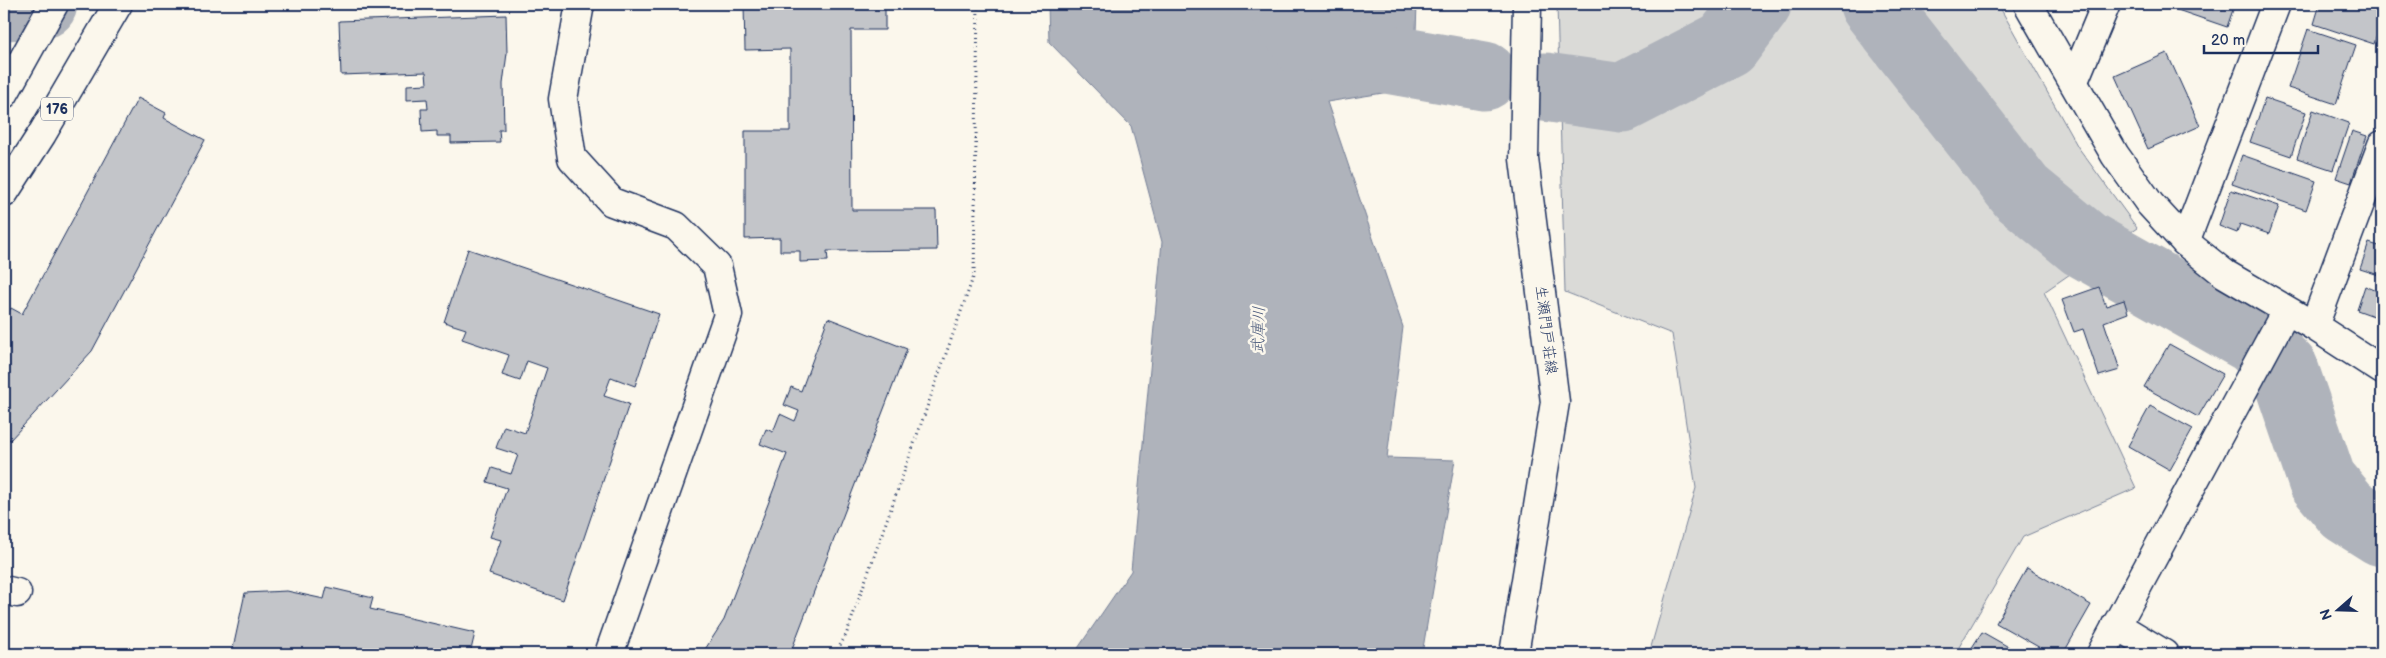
<svg xmlns="http://www.w3.org/2000/svg" width="2386" height="658" font-family="'Balsamiq Sans','Klee One',sans-serif">
  <rect width="100%" height="100%" fill="#fbf7ec"/>
  <filter id="ink" filterUnits="userSpaceOnUse"><feTurbulence type="fractalNoise" baseFrequency=".02" numOctaves="2"/><feDisplacementMap in="SourceGraphic" scale="10" xChannelSelector="R" yChannelSelector="G"/><feConvolveMatrix kernelMatrix="1 2 1 2 8 2 1 2 1" color-interpolation-filters="sRGB"/></filter>
  <g filter="url(#ink)">
    <path fill="#dadad7" stroke="#7a849a" d="M1557,4H1998L2078,147L2137,228L2044,292L2136,488L2023,537L1955,654H1649L1696,488L1672,334L1565,292Z"/>
    <path fill="#afb3bb" stroke="#747e96" d="M1048,4H1417L1414,88L1327,102L1403,327L1387,458L1455,460L1422,654H1074L1131,571L1162,242L1131,126L1049,42Z"/>
    <g fill="none" stroke-linecap="round" stroke-linejoin="round">
      <g stroke="#afb3bb" stroke-width="69">
        <path d="M1282,4L1307,45L1484,76"/>
        <path d="M1874,4L2022,193L2084,244L2254,340L2284,369L2322,480L2347,510L2382,532"/>
        <path d="M4,6L43,4"/>
        <path d="M1545,87L1622,98L1727,44L1757,4"/>
      </g>
    </g>
    <g fill="#c3c5c9" stroke="#1b2f5e">
      <path d="M744,4H885V30H851L852,210H936L937,250L827,251L828,261L800,262V251H780V238L745,239V131H790V49L745,50Z"/>
      <path d="M2160,4H2235L2227,27Z"/>
      <path d="M2320,4H2382V19L2374,44L2314,24Z"/>
      <path d="M506,15L507,53L503,84L504,130H499L500,142L451,143V136H437V131L422,132L421,109H428L427,99L407,100V85L427,84L426,72L341,75L339,21Z"/>
      <path d="M2308,29L2356,45L2336,104L2288,88Z"/>
      <path d="M2167,53L2200,126L2148,149L2115,76Z"/>
      <path d="M138,98L166,113L164,118L205,140L92,351L10,440L4,437V320L11,308L22,314Z"/>
      <path d="M2265,98L2306,112L2291,156L2250,142Z"/>
      <path d="M2313,110L2349,123L2333,170L2297,158Z"/>
      <path d="M2352,131L2367,136L2351,183L2336,178Z"/>
      <path d="M2242,155L2316,181L2306,210L2232,184Z"/>
      <path d="M2231,190L2279,206L2269,234L2240,224L2237,233L2219,226Z"/>
      <path d="M2369,243L2382,247V276L2360,269Z"/>
      <path d="M468,249L659,314L635,386L611,377L604,396L629,404L563,600L489,574L501,540L490,537L507,488L487,482L492,468L511,474L518,455L496,448L504,426L525,433L547,368L527,361L520,381L502,375L509,355L462,339L466,329L444,322Z"/>
      <path d="M2365,286L2382,293V319L2357,310Z"/>
      <path d="M2099,287L2106,306L2124,300L2128,313L2104,322L2120,370L2099,376L2083,329L2074,332L2062,300Z"/>
      <path d="M828,318L907,349L790,654H702L724,620L787,454L760,444L766,429L773,432L780,414L795,421L799,411L784,405L791,387L801,391Z"/>
      <path d="M2169,344L2223,374L2198,417L2144,387Z"/>
      <path d="M2150,406L2193,429L2170,470L2128,446Z"/>
      <path d="M2027,568L2091,605L2063,654H2051L1996,623Z"/>
      <path d="M327,587L373,598L370,609L475,633L470,654L232,653L245,593L287,591L324,599Z"/>
      <path d="M1982,632L2021,654H1980L1971,649Z"/>
    </g>
    <g fill="none" stroke-linecap="round" stroke-linejoin="round">
      <g stroke="#1b2f5e" stroke-width="31">
        <g id="street">
          <path d="M580,4L563,99L572,158L612,202L676,226L717,266L728,315L609,654"/>
          <path d="M2028,4L2115,155L2150,204L2185,242L2225,274L2314,326L2382,370"/>
          <path d="M2074,81L2106,4"/>
          <path d="M2185,242L2276,4"/>
          <path d="M2314,326L2382,145"/>
          <path d="M4,590L17,593"/>
          <path d="M2116,625L2164,654"/>
          <path d="M2101,654L2286,311"/>
        </g>
      </g>
      <g stroke="#1b2f5e" stroke-width="31">
        <path id="secondary" d="M1514,654L1555,402L1524,159L1527,4"/>
      </g>
      <g stroke="#1b2f5e" stroke-width="31">
        <g id="highway">
          <path d="M4,94L54,4"/>
          <path d="M4,193L42,134L118,4"/>
        </g>
      </g>
      <path stroke="#1b2f5e" stroke-width="3" stroke-dasharray="1 4" stroke-linecap="butt" d="M835,654L846,635L974,275L978,4"/>
      <use href="#street" stroke="#fbf7ec" stroke-width="28"/>
      <use href="#secondary" stroke="#fbf7ec" stroke-width="28"/>
      <use href="#highway" stroke="#fbf7ec" stroke-width="28"/>
    </g>
  </g>
  <g text-anchor="middle" dominant-baseline="central" stroke-width="5" stroke-linejoin="round" paint-order="stroke">
    <rect fill="#fbf7ec" stroke="#5e6b89" stroke-width="1" x="41" y="97.5" width="32" height="23" rx="4"/>
    <g font-size="14" font-weight="bold" fill="#1b2f5e">
      <text x="57" y="109">176</text>
    </g>
    <g font-size="15" fill="#1b2f5e" stroke="#fbf7ec">
      <text transform="translate(1546 330) rotate(83)">生瀬門戸荘線</text>
    </g>
    <g font-size="16" font-style="italic" fill="#47577a" stroke="#fbf7ec">
      <text transform="translate(1259 330) rotate(-88)">武庫川</text>
    </g>
  </g>
  <rect width="2386" height="658" fill="none" stroke="#fbf7ec" stroke-width="20"/>
  <rect x="10" y="10" width="2366" height="638" fill="none" stroke="#1b2f5e" stroke-width="2" filter="url(#ink)"/>
  <g transform="translate(2338 610) rotate(250)" stroke="#fbf7ec" stroke-width="4" paint-order="stroke">
  <path d="M0-4L9 19L0 12L-9 19Z" fill="#1b2f5e"/>
  <text y="-8" font-size="14" font-weight="bold" text-anchor="middle" fill="#1b2f5e">N</text>
  </g>
  <path d="M2204 45v8h114v-8" fill="none" stroke="#1b2f5e" stroke-width="2.5"/>
  <text x="2211" y="45" font-size="15" fill="#1b2f5e" stroke="#fbf7ec" stroke-width="4" paint-order="stroke">20 m</text>
</svg>
